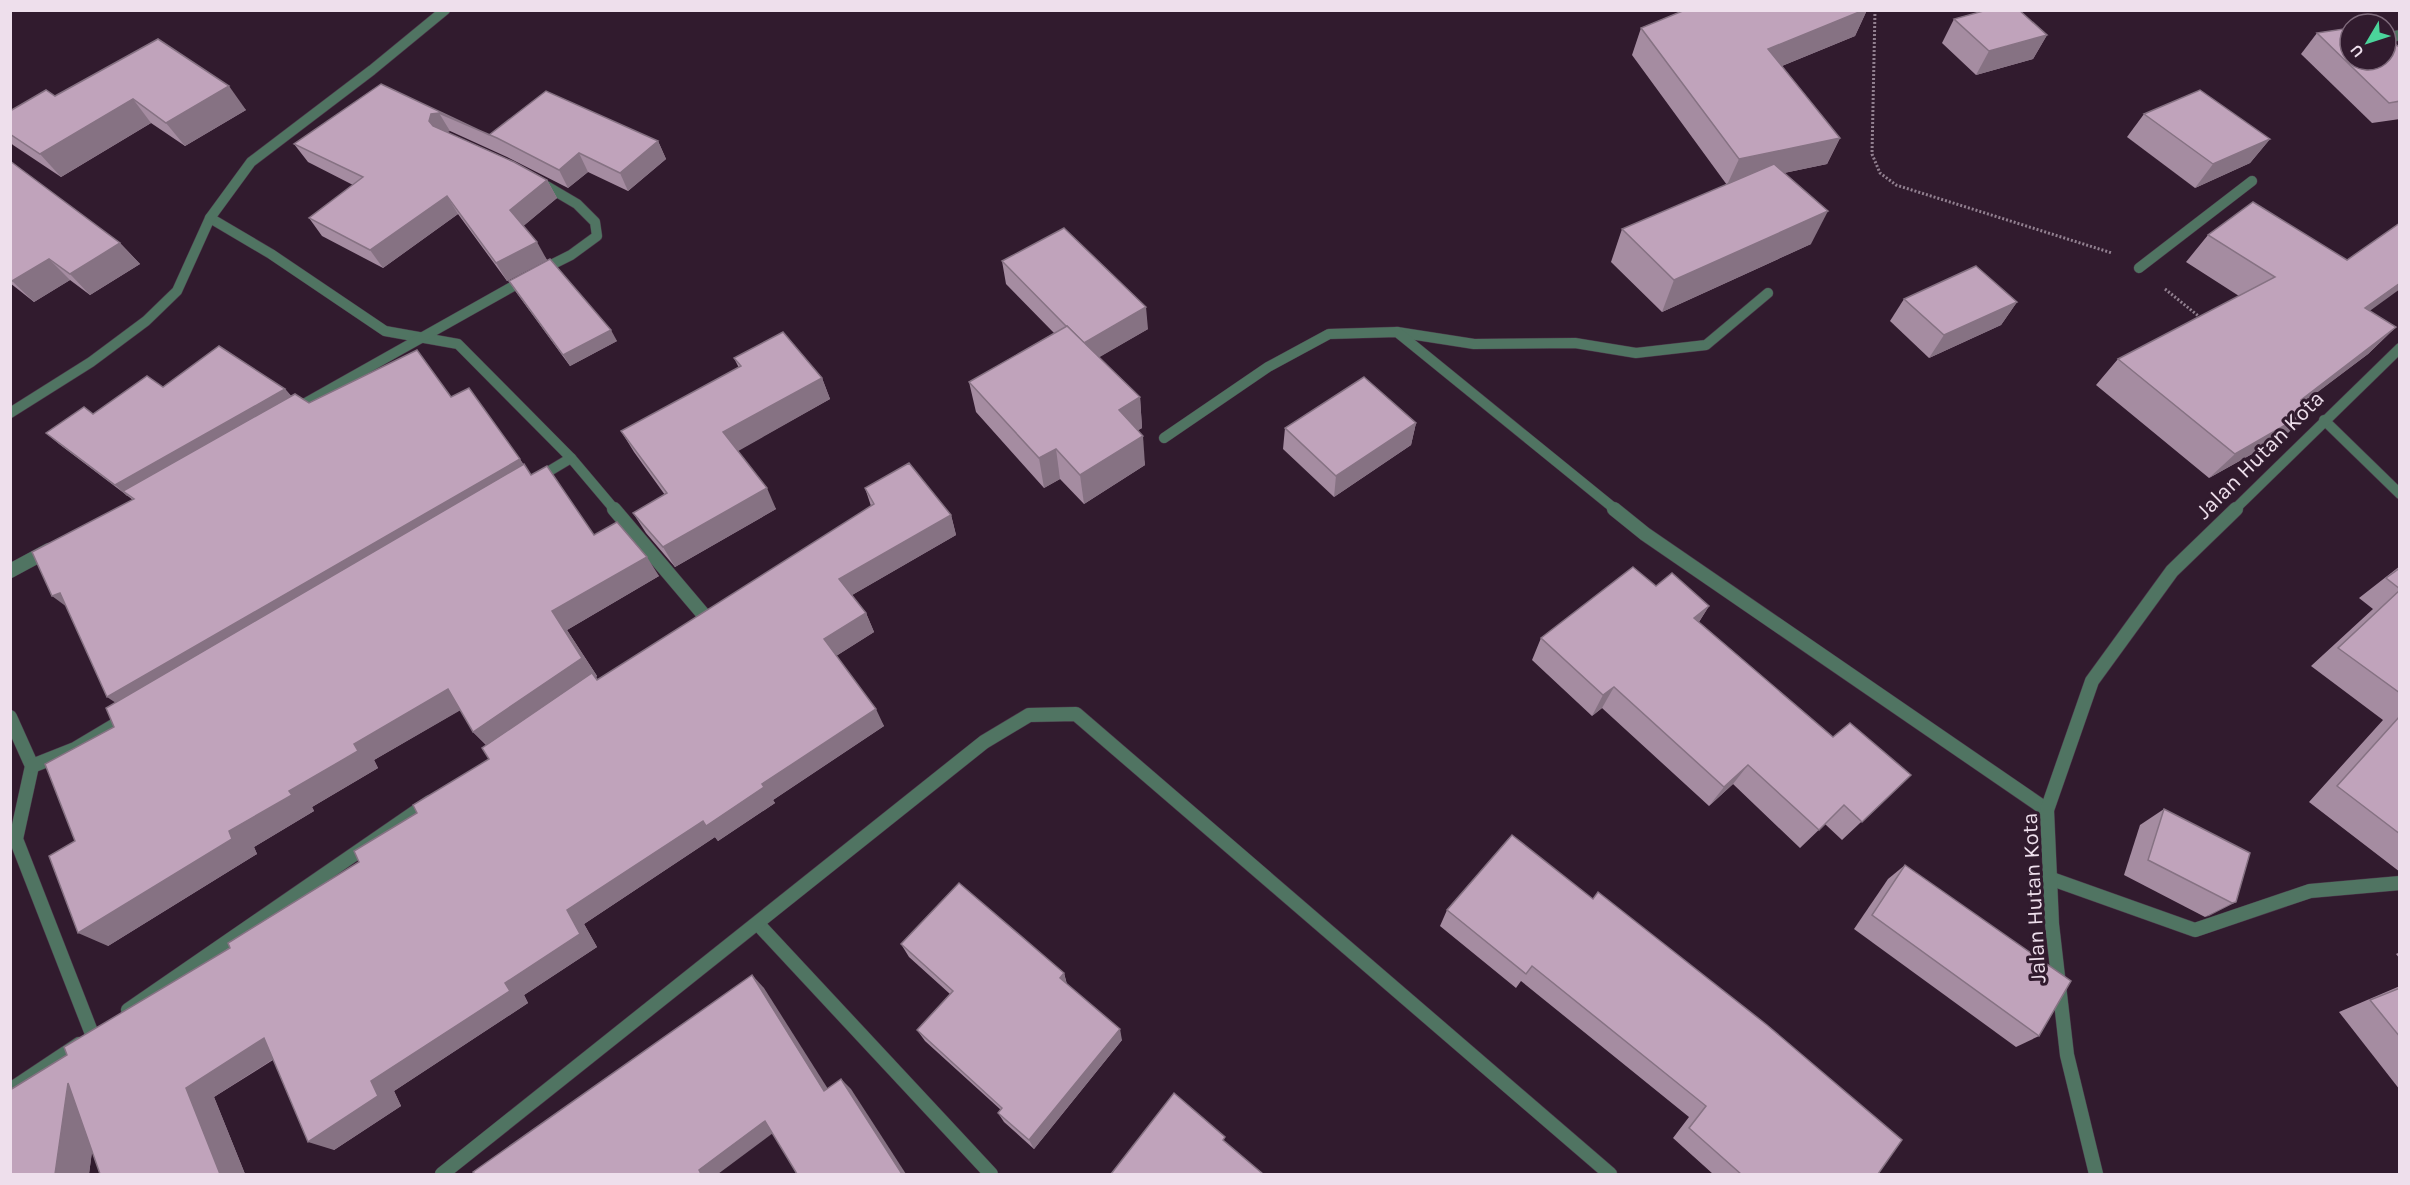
<svg xmlns="http://www.w3.org/2000/svg" width="2410" height="1185" font-family="Karla,sans-serif">
  <rect width="100%" height="100%" fill="#311b2e"/>
  <g fill="none" stroke-linecap="round" stroke-linejoin="round">
    <g stroke="#4b3649" stroke-width="11">
      <g id="service">
        <path d="M2386,38L2400,35"/>
        <path d="M2139,268L2252,181"/>
        <path d="M1397,332L1474,344L1575,343L1636,353L1706,345L1768,293"/>
      </g>
    </g>
    <g stroke="#4b3649" stroke-width="11">
      <g id="minor-far1">
        <path d="M538,181L577,204L595,222L597,236L571,255L541,270"/>
        <path d="M210,218L271,254L385,331L458,344L571,458L615,510"/>
        <path d="M293,410L526,279"/>
        <path d="M10,413L91,362L146,321L177,291L210,218L251,162L372,70L445,10"/>
        <path d="M2324,420L2400,494"/>
        <path d="M1164,438L1268,367L1329,334L1397,332L1616,510"/>
        <path d="M536,479L571,458"/>
        <path d="M2234,510L2400,348"/>
      </g>
    </g>
    <g stroke="#4b3649" stroke-width="15">
      <g id="minor">
        <path d="M614,509L703,614"/>
        <path d="M1614,509L1645,534L2047,810"/>
        <path d="M10,571L49,550"/>
        <path d="M10,717L32,766L16,839L92,1034"/>
        <path d="M32,766L75,749L127,718"/>
        <path d="M2049,878L2195,930L2310,891L2400,883"/>
        <path d="M758,924L991,1174"/>
        <path d="M128,1010L430,802"/>
        <path d="M10,1090L79,1044"/>
        <path d="M442,1174L984,742L1029,715L1076,714L1610,1174"/>
        <path d="M2096,1174L2067,1055L2052,924L2047,810L2092,681L2172,571L2236,509"/>
      </g>
    </g>
    <g stroke="#928090" stroke-width="3" stroke-dasharray="2 2" stroke-linecap="butt">
      <path d="M1875,10L1872,154L1880,173L1896,185L2112,253"/>
      <path d="M2165,289L2201,318"/>
    </g>
    <use href="#service" stroke="#507462" stroke-width="10"/>
    <use href="#minor-far1" stroke="#507462" stroke-width="10"/>
    <use href="#minor" stroke="#507462" stroke-width="14"/>
  </g>
  <g fill="#a58ca1">
    <path d="M1685,10H1867L1855,36L1782,66L1840,138L1827,164L1784,173L1811,244L1662,312L1611,262L1622,229L1727,185L1632,55L1641,28Z"/>
    <path d="M1954,19L2047,35L2033,59L1976,75L1942,43Z"/>
    <path d="M2317,33L2400,48V119L2372,123L2301,54Z"/>
    <path d="M158,39L246,110L185,146L151,123L61,177L13,145L10,142V111L55,96Z"/>
    <path d="M381,84L489,135L658,141L666,159L628,191L588,172L568,188L507,157L450,131L447,132L547,180L557,198L523,226L547,260L507,281L458,214L383,268L322,236L309,218L353,185L308,162L294,144Z"/>
    <path d="M2144,114L2270,139L2250,163L2195,188L2127,137Z"/>
    <path d="M10,161L120,243L140,264L90,295L70,280L34,302L10,283Z"/>
    <path d="M2208,235L2370,311L2396,327L2368,354L2304,402L2286,435L2209,478L2096,385L2118,359L2239,296L2186,262Z"/>
    <path d="M1002,261L1148,329L1099,357L1140,397L1142,428L1138,430L1145,465L1084,504L1060,479L1044,488L976,412L969,382L1054,333L1006,284Z"/>
    <path d="M509,281L617,341L570,366L516,292Z"/>
    <path d="M1904,299L2017,302L2001,325L1929,358L1890,321Z"/>
    <path d="M734,358L822,378L830,399L737,451L776,509L675,567L646,533L633,513L665,495L634,452L621,431L739,368Z"/>
    <path d="M163,387L285,389L291,396L309,403L451,397L469,388L531,475L594,535L659,576L567,630L597,676L596,677L598,680L871,506L865,488L951,515L956,535L852,595L866,613L874,632L836,656L884,726L773,800L775,803L718,841L715,837L584,924L597,947L524,995L528,1003L394,1091L401,1106L334,1150L273,1060L214,1097L245,1174H100L92,1151L89,1174H10L67,1055L359,862L417,813L489,759L486,745L473,732L460,710L374,760L378,768L312,807L314,811L254,847L257,854L108,946L75,841L114,727L115,703L133,500L59,444L46,433Z"/>
    <path d="M1416,423L1411,445L1334,497L1283,449L1285,428Z"/>
    <path d="M2400,566V872L2309,802L2383,720L2311,666L2373,609L2359,598Z"/>
    <path d="M1656,586L1709,606L1699,622L1833,737L1911,775L1842,840L1825,824L1800,848L1733,784L1709,806L1602,708L1592,716L1532,660L1541,638Z"/>
    <path d="M2164,809L2236,902L2205,917L2124,875L2140,825Z"/>
    <path d="M1905,865L2039,1036L2016,1047L1854,929L1888,879Z"/>
    <path d="M1447,910L1878,1174H1713L1673,1138L1689,1117L1521,981L1516,988L1440,926Z"/>
    <path d="M901,944L1064,973L1067,984L1122,1040L1034,1149L1004,1122L998,1113L1001,1110L925,1041L917,1030L950,994L909,957Z"/>
    <path d="M2400,952V959L2396,954Z"/>
    <path d="M2400,986V1090L2339,1012Z"/>
  </g>
  <g fill="#867283">
    <path d="M1864,10H1867L1855,36L1757,76L1768,49Z"/>
    <path d="M2047,35L2033,59L1976,75L1989,51Z"/>
    <path d="M229,86L246,110L185,146L166,123Z"/>
    <path d="M133,99L151,123L61,177L40,154Z"/>
    <path d="M439,113L450,131L442,133L440,139L429,121L431,114Z"/>
    <path d="M1840,138L1827,164L1727,185L1739,159Z"/>
    <path d="M2270,139L2250,163L2195,188L2213,164Z"/>
    <path d="M658,141L666,159L628,191L620,173Z"/>
    <path d="M579,153L588,172L568,188L559,170Z"/>
    <path d="M547,180L557,198L520,229L510,210Z"/>
    <path d="M447,196L458,214L383,268L370,250Z"/>
    <path d="M1828,211L1811,244L1662,312L1674,280Z"/>
    <path d="M537,242L547,260L507,281L496,263Z"/>
    <path d="M120,243L140,264L90,295L70,274Z"/>
    <path d="M49,259L70,280L34,302L12,281Z"/>
    <path d="M2400,283V289L2338,334L2365,308Z"/>
    <path d="M2017,302L2001,325L1929,358L1944,335Z"/>
    <path d="M1146,307L1148,329L1086,365L1083,343Z"/>
    <path d="M2396,327L2368,354L2274,425L2301,400Z"/>
    <path d="M611,330L617,341L570,366L563,355Z"/>
    <path d="M822,378L830,399L733,454L723,432Z"/>
    <path d="M285,389L295,400L123,491L128,495L127,496L115,485Z"/>
    <path d="M1140,397L1142,428L1121,441L1119,410Z"/>
    <path d="M2313,409L2286,435L2209,478L2235,454Z"/>
    <path d="M1416,423L1411,445L1334,497L1336,476Z"/>
    <path d="M1143,436L1145,465L1084,504L1080,475Z"/>
    <path d="M1056,449L1060,479L1044,488L1039,458Z"/>
    <path d="M520,459L530,474L125,709L107,697Z"/>
    <path d="M767,488L776,509L675,567L663,547Z"/>
    <path d="M951,515L956,535L847,598L839,579Z"/>
    <path d="M647,557L659,576L567,630L597,676L596,677L607,691L491,749L473,732L552,611Z"/>
    <path d="M60,593L71,610L52,596Z"/>
    <path d="M1709,606L1695,628L1694,618Z"/>
    <path d="M866,613L874,632L833,658L824,639Z"/>
    <path d="M1614,687L1602,708L1592,716L1603,695Z"/>
    <path d="M448,689L466,707L374,760L378,768L312,807L314,811L254,847L257,854L108,946L78,933L289,791L354,744Z"/>
    <path d="M876,709L884,726L773,800L775,803L718,841L715,837L584,924L597,947L524,995L528,1003L394,1091L401,1106L334,1150L308,1142L371,1081L505,983L567,910Z"/>
    <path d="M1748,765L1733,784L1709,806L1724,787Z"/>
    <path d="M2236,902L2209,916L2205,917L2232,903Z"/>
    <path d="M1064,973L1067,986L1060,978Z"/>
    <path d="M752,975L764,988L835,1100L824,1091Z"/>
    <path d="M1120,1029L1122,1040L1034,1149L1029,1140Z"/>
    <path d="M264,1038L289,1049L214,1097L245,1174H220L186,1088Z"/>
    <path d="M841,1079L851,1089L906,1174H902Z"/>
    <path d="M68,1083L100,1093L89,1174H55Z"/>
    <path d="M765,1121L777,1130L718,1174H701L699,1170Z"/>
  </g>
  <g fill="#c0a3bb" stroke="#867283" stroke-width="1.5">
    <path d="M1685,10H1864L1768,49L1840,138L1739,159L1641,28Z"/>
    <path d="M1987,10H2019L2047,35L1989,51L1954,19Z"/>
    <path d="M2350,28V60H2386V36L2400,48V101L2389,103L2317,33Z"/>
    <path d="M158,39L229,86L166,123L133,99L40,154L10,134V111L46,90L55,96Z"/>
    <path d="M381,84L489,135L546,91L658,141L620,173L579,153L559,170L497,138L439,113L431,114L429,121L433,126L514,162L547,180L510,210L537,242L496,263L447,196L370,250L309,218L363,177L294,144Z"/>
    <path d="M2200,90L2270,139L2213,164L2144,114Z"/>
    <path d="M10,161L120,243L70,274L49,259L12,281L10,279Z"/>
    <path d="M1774,164L1828,211L1674,280L1622,229Z"/>
    <path d="M2253,202L2347,260L2400,223V283L2365,308L2396,327L2301,400L2313,409L2235,454L2118,359L2275,277L2208,235Z"/>
    <path d="M1064,228L1146,307L1084,343L1067,326H1066L1002,261Z"/>
    <path d="M550,259L611,330L563,355L509,281Z"/>
    <path d="M1976,266L2017,302L1944,335L1904,299Z"/>
    <path d="M1067,326L1140,397L1119,410L1143,436L1080,475L1056,449L1039,458L969,382Z"/>
    <path d="M783,332L822,378L723,432L767,488L663,547L633,513L667,493L621,431L741,366L734,358Z"/>
    <path d="M219,346L285,389L115,485L46,433L84,407L93,414L147,376L163,387Z"/>
    <path d="M417,350L451,397L469,388L520,459L107,697L60,593L52,596L32,552L134,499L123,491L295,394L309,403Z"/>
    <path d="M1364,377L1416,423L1336,476L1285,428Z"/>
    <path d="M909,463L951,515L839,579L866,613L824,639L876,709L762,784L764,787L706,826L703,821L567,910L580,934L505,983L510,991L371,1081L378,1096L308,1142L264,1038L186,1088L220,1174H100L68,1083L55,1174H10V1090L67,1055L64,1047L230,948L228,943L359,862L354,851L417,813L413,805L489,759L482,748L592,673L597,680L874,504L865,488Z"/>
    <path d="M524,464L531,475L547,466L594,535L617,522L647,557L552,611L582,658L473,732L448,689L354,744L358,751L289,791L292,795L229,831L232,839L78,933L49,856L75,841L45,764L114,727L106,708Z"/>
    <path d="M1633,567L1656,586L1672,573L1709,606L1694,618L1833,737L1850,723L1911,775L1862,822L1844,805L1819,830L1748,765L1724,787L1614,687L1603,695L1541,638Z"/>
    <path d="M2400,568V589L2386,578Z"/>
    <path d="M2400,590V693L2338,648Z"/>
    <path d="M2400,716V834L2337,786Z"/>
    <path d="M2164,809L2250,853L2236,902L2232,903L2148,860Z"/>
    <path d="M1512,835L1593,899L1598,892L1659,940L1767,1025L1902,1140L1878,1174H1741L1689,1128L1706,1106L1532,966L1526,974L1447,910Z"/>
    <path d="M1905,865L2071,981L2039,1036L1872,915Z"/>
    <path d="M959,883L1064,973L1060,978L1120,1029L1029,1140L998,1113L1002,1108L917,1030L953,991L901,944Z"/>
    <path d="M752,975L824,1091L841,1079L902,1174H797L765,1121L699,1170L701,1174H475L473,1172Z"/>
    <path d="M2400,988V1037L2370,1000Z"/>
    <path d="M1174,1093L1225,1137L1223,1140L1263,1174H1111Z"/>
  </g>
  <g text-anchor="middle" dominant-baseline="central" stroke-width="6" stroke-linejoin="round" paint-order="stroke">
    <g font-size="22" fill="#eedfec" stroke="#311b2e">
      <text transform="translate(2260 455) rotate(-45)">Jalan Hutan Kota</text>
      <text transform="translate(2034 898) rotate(-93)">Jalan Hutan Kota</text>
    </g>
  </g>
  <rect width="2410" height="1185" fill="none" stroke="#eedfec" stroke-width="24"/>
  <g transform="translate(2368 42) rotate(231)"><circle r="28" fill="#311b2e" stroke="#7d697a" stroke-width="1.5"/>
  <path d="M0-4.5L10 22L0 15L-10 22Z" fill="#4bd49b"/>
  <text y="-9" font-size="16" font-weight="bold" text-anchor="middle" fill="#eedfec">U</text>
  </g>
</svg>
